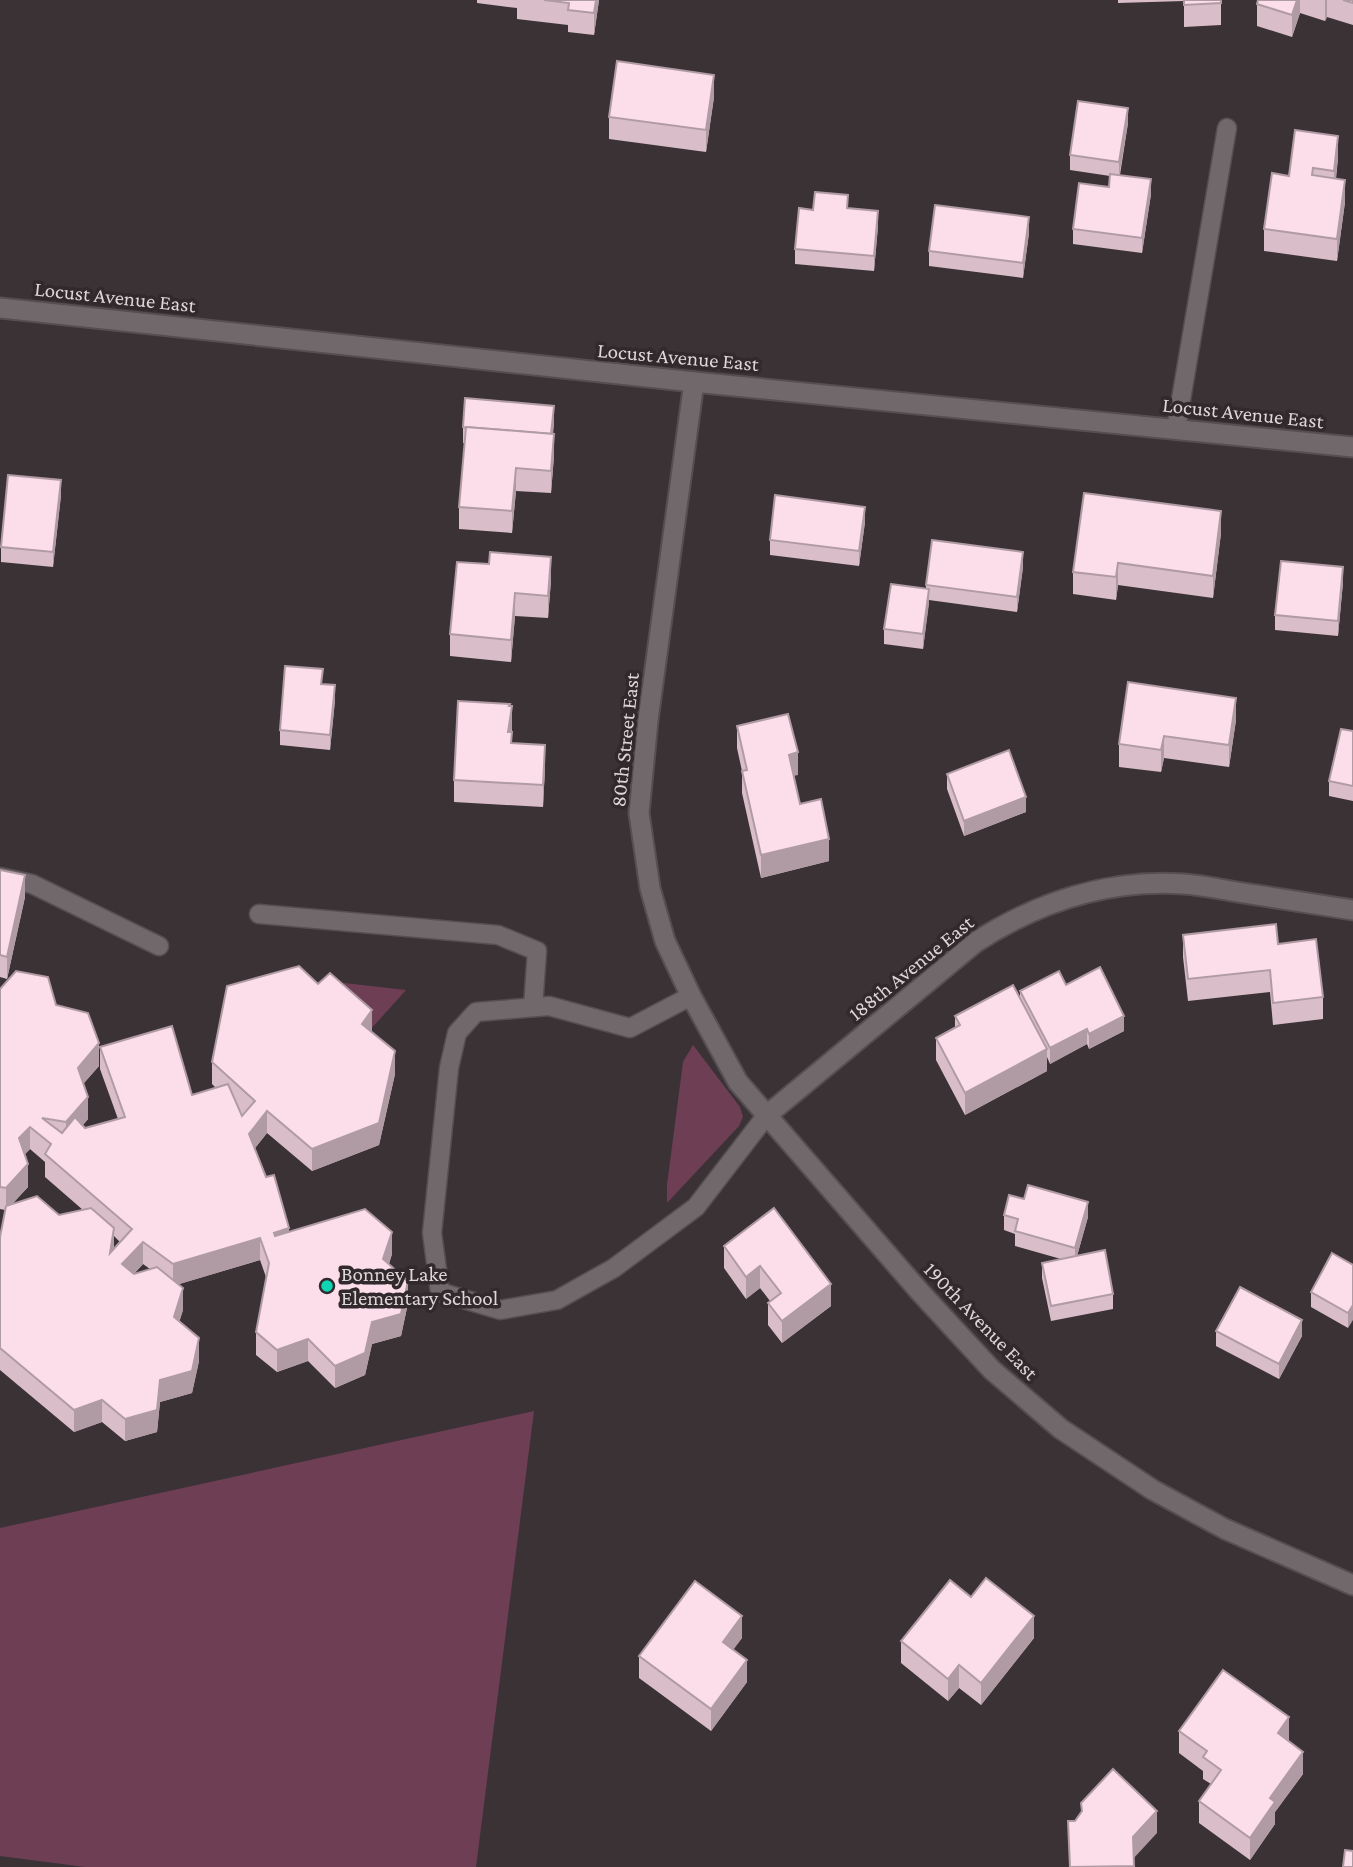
<svg xmlns="http://www.w3.org/2000/svg" width="1353" height="1867" font-family="'Crimson Pro',serif">
  <rect width="100%" height="100%" fill="#3b3236"/>
  <g fill="#6e3e54">
    <path d="M344,983L406,990L370,1030L330,996Z"/>
    <path d="M693,1045L740,1107L743,1117L739,1126L667,1203V1185L683,1062Z"/>
    <path d="M534,1411L476,1867H85L0,1856V1528Z"/>
  </g>
  <g fill="none" stroke-linecap="round" stroke-linejoin="round">
    <g stroke="#564f51" stroke-width="21">
      <g id="service">
        <path d="M1176,429L1227,128"/>
        <path d="M0,877L32,884L159,946"/>
        <path d="M259,914L498,935L537,951L533,1007"/>
        <path d="M691,996L630,1028L549,1006L476,1012L457,1033L449,1068L432,1233L440,1292L500,1310L557,1300L614,1268L696,1207L766,1116"/>
      </g>
    </g>
    <g stroke="#564f51" stroke-width="23">
      <g id="minor">
        <path d="M694,382L648,720L639,813L650,888L665,941L691,996L738,1082L920,1292L992,1370L1061,1429L1153,1490L1225,1529L1353,1585"/>
        <path d="M766,1116L976,942C1038,902 1109,879 1184,884C1201,885 1219,889 1237,892C1275,898 1314,904 1353,910"/>
      </g>
    </g>
    <g stroke="#564f51" stroke-width="23">
      <path id="tertiary" d="M0,308L694,382L1353,447"/>
    </g>
    <use href="#service" stroke="#71686c" stroke-width="18"/>
    <use href="#minor" stroke="#71686c" stroke-width="19"/>
    <use href="#tertiary" stroke="#71686c" stroke-width="19"/>
  </g>
  <g fill="#d9bec9" fill-rule="evenodd">
    <path d="M477,0H599L594,35L568,32V25L517,19V8L477,3Z"/>
    <path d="M1118,0H1221V25L1184,27V1L1118,3Z"/>
    <path d="M1258,0H1353V25L1327,17L1325,21L1300,13L1292,37L1257,26V4Z"/>
    <path d="M714,97L706,152L609,139V117Z"/>
    <path d="M1128,123L1120,175L1151,194L1142,253L1073,244V229L1109,187L1110,176L1070,170V155Z"/>
    <path d="M1338,158L1336,179L1345,202L1337,261L1264,251V229L1289,176Z"/>
    <path d="M848,208L878,226L874,271L795,264V249L813,210Z"/>
    <path d="M1029,233L1023,278L929,266V251Z"/>
    <path d="M554,422L553,434L554,456L551,493L516,491L512,533L459,529V507L465,443H463V427Z"/>
    <path d="M61,495L53,567L1,562V547Z"/>
    <path d="M865,522L859,566L770,555V540Z"/>
    <path d="M1221,533L1213,598L1118,585L1116,600L1073,594V572Z"/>
    <path d="M457,562L551,580L548,618L515,616L511,662L450,656V634Z"/>
    <path d="M1023,567L1017,612L929,600L923,649L884,644V629L926,589V585Z"/>
    <path d="M1343,582L1338,636L1275,630V615Z"/>
    <path d="M323,684L335,700L330,750L280,745V730Z"/>
    <path d="M1236,720L1229,767L1164,758L1161,772L1119,767V744Z"/>
    <path d="M737,726L798,775H794L800,804L829,861L761,878L742,793V771L737,748Z"/>
    <path d="M512,728V743L545,767L543,807L454,802V780Z"/>
    <path d="M1353,731V801L1329,796V781Z"/>
    <path d="M947,774L1026,812L964,836L947,789Z"/>
    <path d="M0,870L25,897L7,979L0,977Z"/>
    <path d="M1183,935L1278,944L1323,997V1019L1273,1025L1270,992L1188,1001L1183,957Z"/>
    <path d="M318,984L372,1032L395,1074L379,1145L312,1171L267,1133L255,1148L289,1232L392,1254L389,1264L408,1303L401,1336L372,1344L365,1375L335,1388L308,1361L277,1372L256,1355V1332L266,1277L260,1260L179,1284L183,1310L179,1322L199,1361L192,1393L160,1402L157,1432L125,1441L102,1422L74,1432L0,1370V1237L5,1210L0,1209V989L56,1005L99,1066L83,1084L88,1119L83,1125L85,1128L118,1119L100,1069V1047L192,1095L216,1088L212,1084V1062ZM30,1149L45,1162V1177L83,1210L59,1215L11,1205L28,1187L24,1155ZM114,1236L120,1242L114,1249ZM143,1264L150,1269L134,1274Z"/>
    <path d="M1066,985L1124,1031L1089,1049L1087,1044L1050,1064L1047,1057V1071L965,1115L936,1060V1038L955,1028V1016L1020,999V991Z"/>
    <path d="M1004,1215L1088,1217L1077,1256L1113,1294V1309L1051,1321L1042,1278V1263L1061,1259L1015,1246V1234L1004,1230Z"/>
    <path d="M724,1246L831,1306L782,1343L768,1325V1303L770,1301L760,1288L746,1299L724,1268Z"/>
    <path d="M1353,1265L1348,1328L1311,1307V1292Z"/>
    <path d="M1216,1331L1302,1336L1279,1379L1216,1346Z"/>
    <path d="M971,1597L1034,1638L981,1705L959,1688L948,1701L901,1663V1641Z"/>
    <path d="M742,1638L733,1649L747,1682L711,1731L639,1678V1656Z"/>
    <path d="M1179,1731L1289,1739L1288,1741L1303,1774L1275,1812V1824L1250,1860L1199,1823V1801L1211,1784L1203,1779V1771L1179,1753Z"/>
  </g>
  <g fill="#b09ba4">
    <path d="M596,0H599L594,35V13Z"/>
    <path d="M1297,0H1300V13L1292,37V15Z"/>
    <path d="M1325,0H1327V17L1325,21Z"/>
    <path d="M714,75V97L706,152V130Z"/>
    <path d="M1128,108V123L1119,177V162Z"/>
    <path d="M1338,136V158L1334,193V171Z"/>
    <path d="M1151,179V194L1142,253V238Z"/>
    <path d="M1345,180V202L1337,261V239Z"/>
    <path d="M878,211V226L874,271V256Z"/>
    <path d="M1029,217V233L1023,278V263Z"/>
    <path d="M554,406V422L551,451V436Z"/>
    <path d="M554,434V456L551,493V471Z"/>
    <path d="M516,468V491L512,533V511Z"/>
    <path d="M61,480V495L53,567V552Z"/>
    <path d="M865,507V522L859,566V551Z"/>
    <path d="M1221,511V533L1213,598V576Z"/>
    <path d="M1023,552V567L1017,612V597Z"/>
    <path d="M551,557V580L548,618V596Z"/>
    <path d="M1118,563V585L1116,600V577Z"/>
    <path d="M1343,567V582L1338,636V621Z"/>
    <path d="M929,589V604L923,649V634Z"/>
    <path d="M515,593V616L511,662V640Z"/>
    <path d="M335,685V700L330,750V735Z"/>
    <path d="M1236,698V720L1229,767V745Z"/>
    <path d="M512,706V728L508,754V732Z"/>
    <path d="M1164,736V758L1161,772V750Z"/>
    <path d="M545,745V767L543,807V785Z"/>
    <path d="M798,752V775L789,777V755Z"/>
    <path d="M1026,797V812L964,836V821Z"/>
    <path d="M829,839V861L761,878V855Z"/>
    <path d="M25,875V897L7,979V957Z"/>
    <path d="M372,1010V1032L362,1046V1024Z"/>
    <path d="M1124,1016V1031L1089,1049V1034Z"/>
    <path d="M1087,1029V1044L1050,1064V1048Z"/>
    <path d="M99,1043V1066L78,1090V1068Z"/>
    <path d="M1047,1049V1071L965,1115V1093Z"/>
    <path d="M395,1051V1074L379,1145L312,1171V1149Z"/>
    <path d="M88,1097V1119L66,1144V1122Z"/>
    <path d="M267,1111V1133L249,1156V1134Z"/>
    <path d="M30,1127V1149L19,1160V1138Z"/>
    <path d="M28,1164V1187L6,1211V1188Z"/>
    <path d="M1088,1202V1217L1075,1263V1248Z"/>
    <path d="M114,1228V1250L110,1253Z"/>
    <path d="M289,1228V1250L274,1256V1233Z"/>
    <path d="M392,1232V1254L383,1281V1259Z"/>
    <path d="M260,1238V1260L173,1286V1264Z"/>
    <path d="M143,1242V1264L122,1286V1264Z"/>
    <path d="M760,1266V1288L746,1299V1277Z"/>
    <path d="M408,1281V1303L401,1336L372,1344L365,1375L335,1388V1366Z"/>
    <path d="M831,1284V1306L782,1343V1321Z"/>
    <path d="M183,1288V1310L174,1339V1317Z"/>
    <path d="M1353,1305V1320L1348,1328V1313Z"/>
    <path d="M1302,1320V1336L1279,1379V1364Z"/>
    <path d="M199,1338V1361L192,1393L160,1402L157,1432L125,1441V1419Z"/>
    <path d="M308,1339V1361L277,1372V1350Z"/>
    <path d="M102,1400V1422L74,1432V1410Z"/>
    <path d="M742,1616V1638L723,1664V1642Z"/>
    <path d="M1034,1616V1638L981,1705V1683Z"/>
    <path d="M747,1660V1682L711,1731V1709Z"/>
    <path d="M959,1665V1688L948,1701V1679Z"/>
    <path d="M1289,1717V1739L1278,1756V1733Z"/>
    <path d="M1303,1752V1774L1275,1812V1824L1250,1860V1838L1270,1798Z"/>
    <path d="M1157,1811V1833L1133,1859V1837Z"/>
  </g>
  <g fill="#fcddea" stroke="#b09ba4" stroke-width="2">
    <path d="M544,0H596L594,13L568,10L569,3Z"/>
    <path d="M1184,0H1221V3L1184,5Z"/>
    <path d="M1258,0H1297L1292,15L1257,4Z"/>
    <path d="M1343,0H1353V3Z"/>
    <path d="M617,61L714,75L706,130L609,117Z"/>
    <path d="M1078,101L1128,108L1119,162L1070,155Z"/>
    <path d="M1295,130L1338,136L1334,171L1313,168L1312,175L1345,180L1337,239L1264,229L1272,173L1289,176Z"/>
    <path d="M1110,174L1151,179L1142,238L1073,229L1079,183L1109,187Z"/>
    <path d="M815,192L848,195L847,208L878,211L874,256L795,249L799,208L813,210Z"/>
    <path d="M935,205L1029,217L1023,263L929,251Z"/>
    <path d="M465,398L554,406L551,434L466,427V428L463,427Z"/>
    <path d="M466,427L554,434L551,471L516,468L512,511L459,507Z"/>
    <path d="M8,475L61,480L53,552L1,547Z"/>
    <path d="M1084,493L1221,511L1213,576L1118,563L1116,577L1073,572Z"/>
    <path d="M775,495L865,507L859,551L770,540Z"/>
    <path d="M932,540L1023,552L1017,597L926,585Z"/>
    <path d="M490,552L551,557L548,596L515,593L511,640L450,634L457,562L489,564Z"/>
    <path d="M1281,561L1343,567L1338,621L1275,615Z"/>
    <path d="M891,584L929,589L923,634L884,629Z"/>
    <path d="M285,666L323,669L321,684L335,685L330,735L280,730Z"/>
    <path d="M1128,682L1236,698L1229,745L1164,736L1161,750L1119,744Z"/>
    <path d="M458,701L510,704L509,706H512L508,732H512L511,743L545,745L543,785L454,780Z"/>
    <path d="M788,714L798,752L789,755L800,804L821,799L829,839L761,855L742,771L747,770L737,726Z"/>
    <path d="M1341,729L1353,731V786L1329,781Z"/>
    <path d="M1009,750L1026,797L964,821L947,774Z"/>
    <path d="M0,870L25,875L7,957L0,955Z"/>
    <path d="M1276,924L1278,944L1316,939L1323,997L1273,1003L1270,970L1188,979L1183,935Z"/>
    <path d="M299,966L318,984L330,973L372,1010L362,1024L395,1051L379,1123L312,1149L267,1111L249,1134L266,1177L274,1175L289,1228L274,1233L275,1236L365,1209L392,1232L383,1259L408,1281L401,1314L372,1322L365,1353L335,1366L308,1339L277,1350L256,1332L269,1263L260,1238L173,1264L143,1242L122,1264L134,1274L157,1267L183,1288L174,1317L199,1338L192,1371L160,1380L157,1410L125,1419L102,1400L74,1410L0,1348V1237L6,1206L37,1196L59,1215L91,1208L114,1228L110,1253L132,1229L45,1154L51,1144L30,1127L19,1138L28,1164L6,1188L0,1187V989L16,971L48,977L56,1005L88,1013L99,1043L78,1068L88,1097L66,1122L42,1118L62,1133L75,1117L85,1128L125,1117L100,1047L172,1026L192,1095L228,1084L242,1116L255,1101L212,1062L227,986Z"/>
    <path d="M1100,967L1124,1016L1089,1034L1087,1029L1050,1048L1020,991L1059,971L1066,985Z"/>
    <path d="M1013,985L1047,1049L965,1093L936,1038L960,1025L955,1016Z"/>
    <path d="M1028,1185L1088,1202L1075,1248L1015,1231L1018,1219L1004,1215L1009,1195L1024,1199Z"/>
    <path d="M774,1208L831,1284L782,1321L768,1303L781,1293L760,1266L746,1277L724,1246Z"/>
    <path d="M1105,1250L1113,1294L1051,1306L1042,1263Z"/>
    <path d="M1332,1253L1353,1265V1305L1348,1313L1311,1292Z"/>
    <path d="M1240,1287L1302,1320L1279,1364L1216,1331Z"/>
    <path d="M986,1578L1034,1616L981,1683L959,1665L948,1679L901,1641L950,1580L971,1597Z"/>
    <path d="M695,1581L742,1616L723,1642L747,1660L711,1709L639,1656Z"/>
    <path d="M1223,1670L1289,1717L1278,1733L1303,1752L1270,1798L1275,1802L1250,1838L1199,1801L1221,1770L1203,1757L1207,1751L1179,1731Z"/>
    <path d="M1113,1769L1157,1811L1133,1837L1134,1866L1070,1867L1068,1821H1075L1082,1811L1081,1803Z"/>
    <path d="M1345,1850L1353,1851V1867H1343Z"/>
  </g>
  <circle fill="#0fd5b4" stroke="#31292c" stroke-width="2.5" cx="327" cy="1286" r="7"/>
  <g text-anchor="middle" dominant-baseline="central" stroke-width="7" stroke-linejoin="round" paint-order="stroke">
    <g font-size="21" fill="#dcd6d8" stroke="#31292c">
      <text transform="translate(115 297) rotate(6)">Locust Avenue East</text>
      <text transform="translate(678 357) rotate(5)">Locust Avenue East</text>
      <text transform="translate(1243 413) rotate(6)">Locust Avenue East</text>
      <text transform="translate(625 740) rotate(-84)">80th Street East</text>
      <text transform="translate(911 968) rotate(-39)">188th Avenue East</text>
      <text transform="translate(981 1321) rotate(46)">190th Avenue East</text>
    </g>
    <g font-size="21" fill="#dcd6d8" stroke="#31292c" text-anchor="start">
      <text x="341" y="1274">Bonney Lake<tspan x="341" dy="24">Elementary School</tspan></text>
    </g>
  </g>
</svg>
